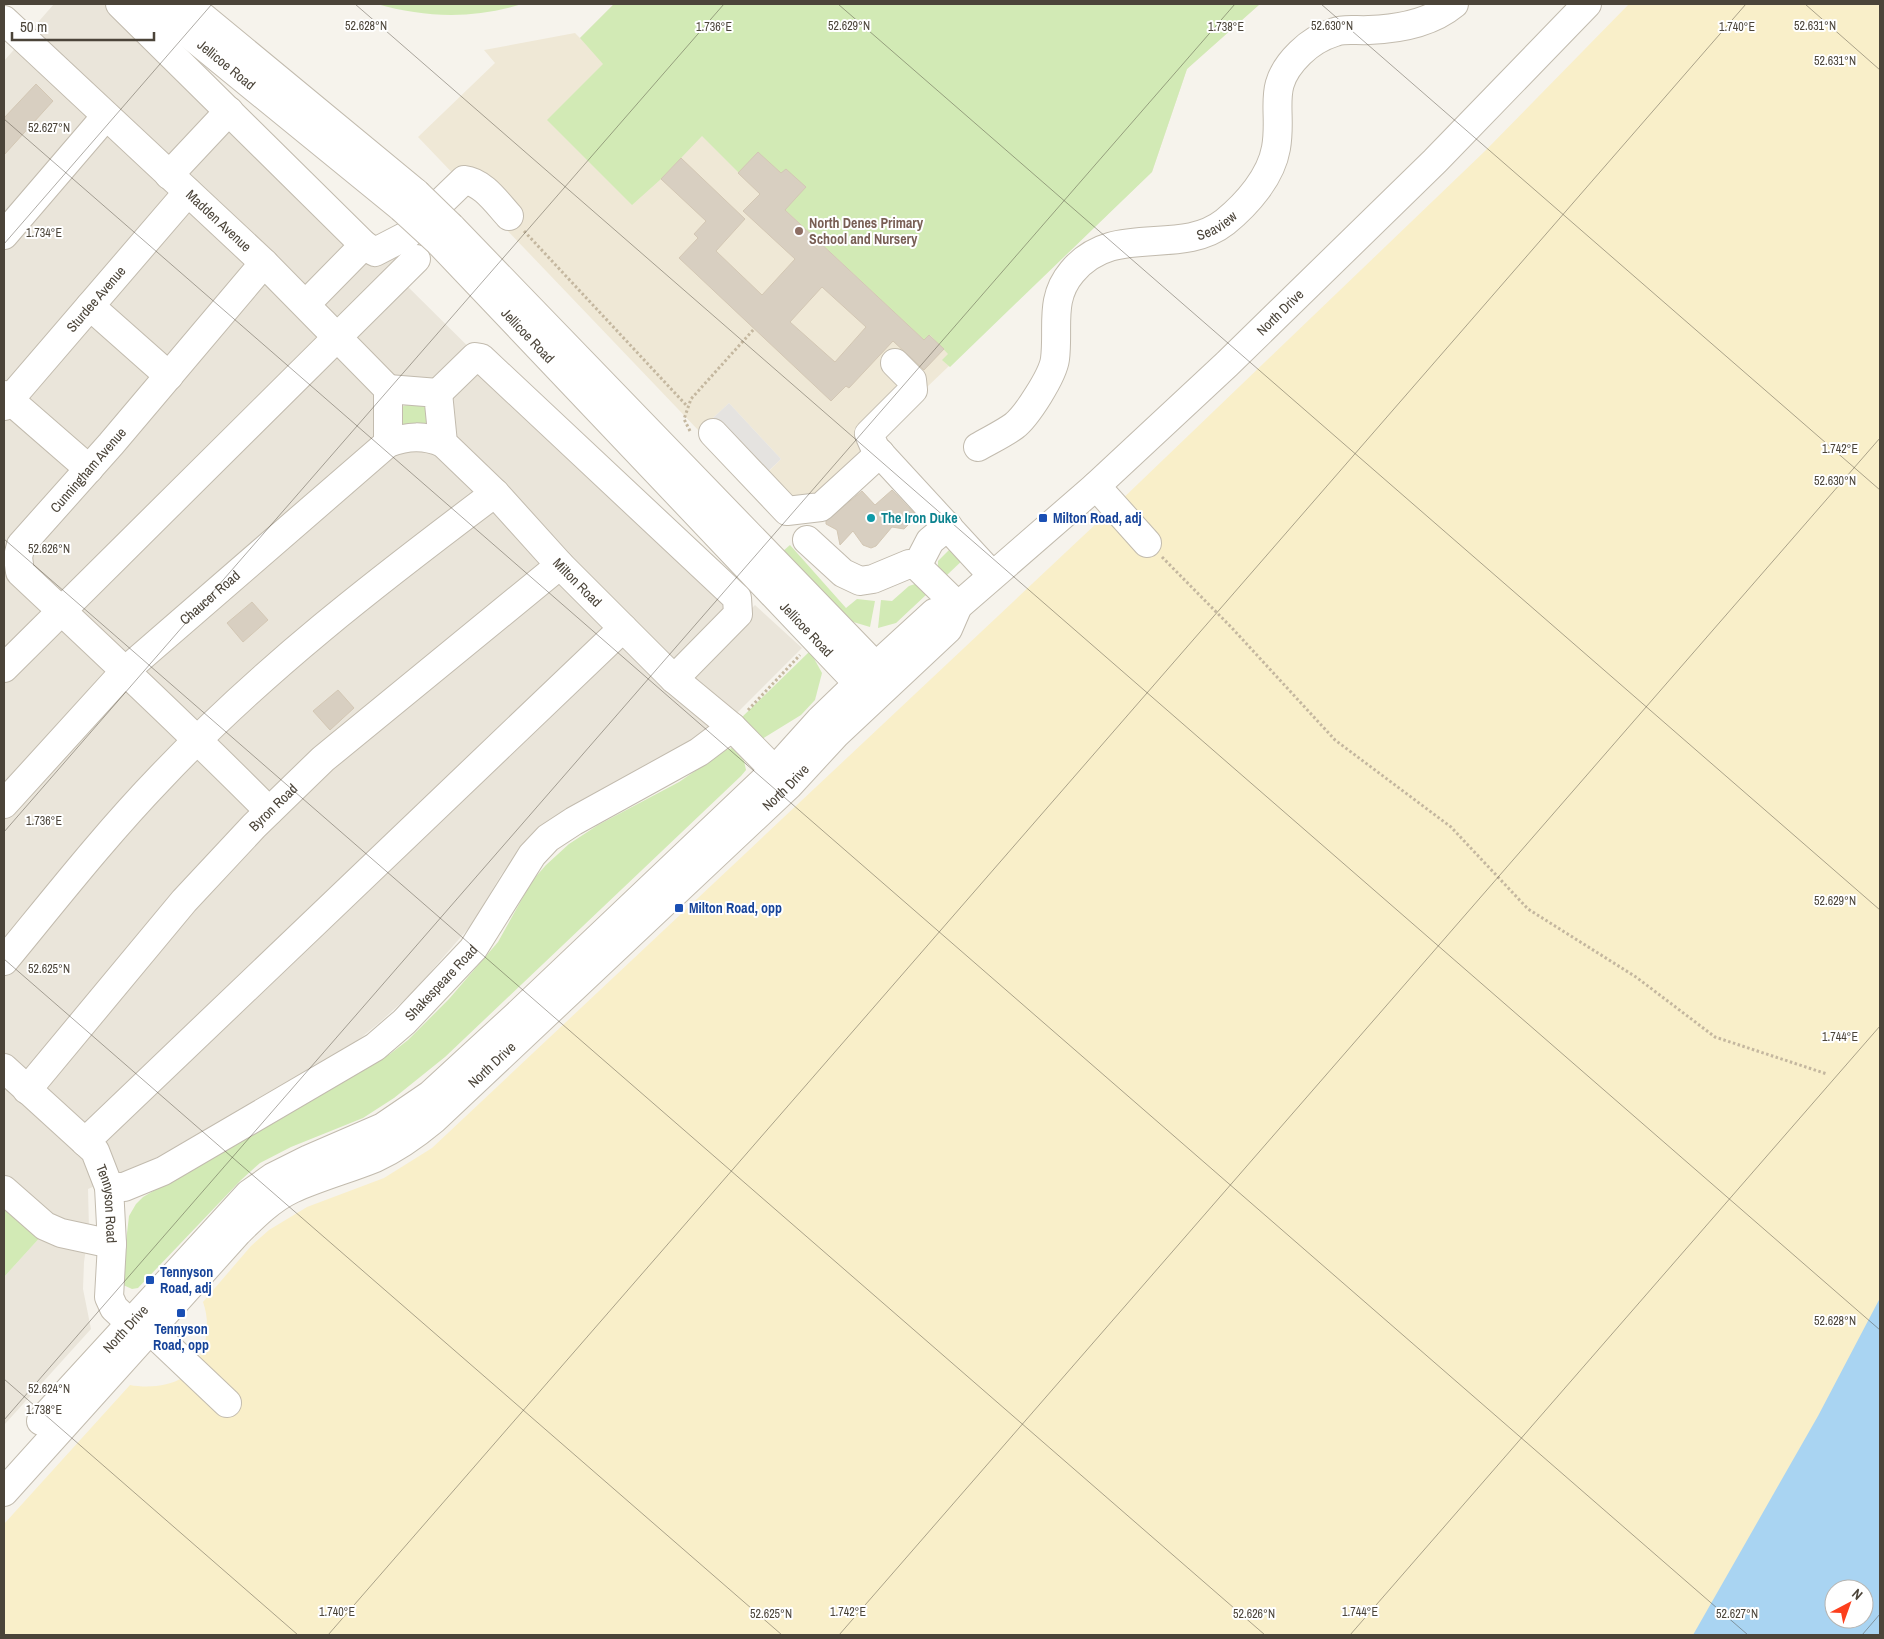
<svg xmlns="http://www.w3.org/2000/svg" width="1884" height="1639" font-family="'Archivo Narrow',sans-serif">
  <rect width="100%" height="100%" fill="#f6f3ec"/>
  <path fill="#eae5da" d="M54,4H114L402,264L394,273L742,618L755,605L802,648L735,715L565,813L521,848L501,875L473,923L413,992L379,1023L347,1049L143,1165L88,1189L89,1229L84,1262L83,1289L91,1329L4,1425V1277L44,1233L4,1182V61Z"/>
  <path fill="#efe8d6" d="M614,4H1260L1187,69L1152,172L811,498L788,501L765,475L781,459L729,403L699,431L418,137L495,63L484,50L575,33L580,38Z"/>
  <g fill="#d2eab5">
    <path d="M377,4H522C475,19 425,18 377,4Z"/>
    <path d="M614,4H1260L1187,69L1152,172L950,367L942,360L948,354L930,335L924,340L764,190L752,186L702,136L661,179L632,205L547,120L603,64L580,38Z"/>
    <path d="M410,404L427,405L433,424L426,426L402,425L398,422V408Z"/>
    <path d="M957,542L968,555L947,575L938,567V561Z"/>
    <path d="M790,545L846,608L857,599L875,601L870,627L850,621L782,552Z"/>
    <path d="M915,584L927,594L896,623L878,628L881,600L892,601L909,586Z"/>
    <path d="M810,651L822,673L815,700L801,715L762,739L739,720Z"/>
    <path d="M732,748L744,761L746,770L741,776L445,1057L394,1098L363,1118L291,1147L260,1163L241,1180L138,1288L132,1289L121,1284L129,1216L136,1204L143,1197L390,1054L408,1040L449,999L498,942L532,881L546,865L569,844L598,825L679,782L726,750Z"/>
    <path d="M4,1197L44,1233L4,1277Z"/>
  </g>
  <path fill="#f9efc9" d="M1629,4H1880V1315L1705,1635H4V1524L130,1385C146,1388 169,1387 183,1377C206,1360 212,1326 203,1302L251,1246L269,1230L307,1207L384,1178L432,1148L1115,506L1485,151Z"/>
  <path fill="#e5e3e0" d="M729,403L781,459L752,487L699,431Z"/>
  <path fill="#a9d4f2" fill-rule="evenodd" d="M1880,1298V1635H1693L1818,1416ZM1834,1589H1864V1619H1834Z"/>
  <g fill="#d8cfc1" stroke="#d3c7b4" fill-rule="evenodd">
    <path d="M36,84L53,101L4,155V118Z"/>
    <path d="M758,152L781,173L786,169L806,187L785,210L924,340L929,335L944,349L924,370L893,341L849,388L846,386L831,401L679,258L698,238L694,234L706,221L661,179L681,158L745,219L716,251L762,295L795,259L743,211L760,194L738,173ZM822,287L866,327L835,362L790,322Z"/>
    <path d="M892,490L917,516L904,529L892,527L876,546L871,548L863,545L853,531L840,545L837,530L826,524V521L862,491L875,505Z"/>
    <path d="M252,602L268,620L243,642L227,623Z"/>
    <path d="M338,690L354,708L330,730L313,711Z"/>
  </g>
  <g fill="none" stroke-linecap="round" stroke-linejoin="round">
    <g stroke="#c2bbae" stroke-width="30">
      <g id="minor">
        <path d="M120,4L364,245"/>
        <path id="s1" d="M152,4L402,208"/>
        <path d="M187,4L416,193"/>
        <path id="s2" d="M4,20L264,263L388,389V443"/>
        <path d="M169,175L229,111"/>
        <path d="M451,227L888,679"/>
        <path d="M4,235L106,116"/>
        <path id="s3" d="M439,242L870,696"/>
        <path d="M264,263L111,444L21,545L18,557L20,572C104,651 188,729 269,811"/>
        <path d="M306,304L364,245L375,252L406,236L464,180C483,182 497,203 509,216"/>
        <path d="M90,306L169,376"/>
        <path d="M895,363L912,380L913,390L869,434L875,448L992,575"/>
        <path id="s4" d="M388,389L438,393L443,443L495,493L560,565L674,679L732,727L788,784"/>
        <path d="M438,393L475,357L481,358L737,598L738,614L674,679"/>
        <path d="M4,395L89,469"/>
        <path id="s5" d="M4,406L188,192"/>
        <path d="M713,433L787,511L821,507L880,453"/>
        <path id="s6" d="M978,447C990,440 1003,434 1014,426C1027,416 1053,375 1055,359C1059,327 1049,299 1072,272C1114,221 1179,258 1225,222C1247,204 1271,177 1276,148C1283,108 1265,87 1300,53C1309,44 1322,36 1335,32C1345,28 1358,31 1369,30C1398,29 1431,23 1454,4"/>
        <path d="M1096,486L1147,543"/>
        <path d="M807,540L843,573L860,581L873,579L909,564L917,566L958,606"/>
        <path d="M917,566L930,541L948,526"/>
        <path d="M4,668L416,259"/>
        <path id="s7" d="M4,804L125,671L388,443C408,436 424,435 443,443"/>
        <path d="M4,961C55,899 105,835 161,777C262,670 378,581 495,493"/>
        <path id="s8" d="M4,1068L95,1151L109,1187L112,1244L109,1297L114,1308L143,1335"/>
        <path id="s9" d="M27,1090L184,901L254,826L323,759L560,565"/>
        <path d="M85,1142L623,628"/>
        <path id="s10" d="M109,1187H124L163,1171L375,1047L404,1022L473,949L532,855L548,838L574,821L699,752L732,727"/>
        <path d="M4,1190L45,1226L61,1233L112,1244"/>
        <path d="M150,1330L227,1403"/>
        <path id="s11" d="M41,1421L249,1194L273,1177L309,1159L383,1127L430,1095L516,1016L775,770L820,720L875,667L934,613L958,606"/>
        <path id="s12" d="M4,1492L238,1232C254,1216 271,1199 292,1189C318,1177 348,1169 375,1158C397,1148 415,1135 433,1120L789,785L836,734L948,629L958,606L1096,486L1227,364L1435,161L1587,4"/>
      </g>
    </g>
    <g stroke="#c4b79f" stroke-width="3" stroke-dasharray="2.5 2.5" stroke-linecap="butt">
      <path d="M524,231L687,406"/>
      <path d="M690,431L684,419L691,399L754,329"/>
      <path d="M1162,557L1232,628L1335,740L1451,827L1528,909L1636,977L1715,1037L1827,1074"/>
      <path d="M748,710L800,655"/>
    </g>
    <use href="#minor" stroke="#fff" stroke-width="28"/>
    <g stroke="#c2bbae" stroke-width="30" stroke-linecap="butt">
      <g id="minor-bridge">
        <path d="M416,193L451,227"/>
        <path d="M402,208L439,242"/>
      </g>
    </g>
    <use href="#minor-bridge" stroke="#fff" stroke-width="28"/>
  </g>
  <path fill="none" stroke="#4b4439" stroke-width="1" stroke-opacity="0.45" d="M355,4L1880,1330M838,4L1880,910M1321,4L1880,490M1805,4L1880,70M4,119L1748,1635M4,244L212,4M4,539L1265,1635M4,832L724,4M4,959L782,1635M4,1379L298,1635M4,1420L1235,4M328,1635L1746,4M839,1635L1880,438M1350,1635L1880,1026M1862,1635L1880,1614"/>
  <circle fill="#8d6e63" stroke="#fff" stroke-width="2" cx="799" cy="231" r="5"/>
  <circle fill="#0f9aa8" stroke="#fff" stroke-width="2" cx="871" cy="518" r="5"/>
  <g fill="#1a4fb4" stroke="#fff" stroke-width="2">
    <rect x="1038" y="513" width="10" height="10" rx="2.5"/>
    <rect x="674" y="903" width="10" height="10" rx="2.5"/>
    <rect x="145" y="1275" width="10" height="10" rx="2.5"/>
    <rect x="176" y="1308" width="10" height="10" rx="2.5"/>
  </g>
  <g text-anchor="middle" dominant-baseline="central" stroke-width="4" stroke-linejoin="round" paint-order="stroke">
    <g font-size="14" fill="#4b4439" stroke="#fff">
      <text stroke="none"><textPath href="#s1" startOffset="96">Jellicoe Road</textPath></text>
      <text stroke="none"><textPath href="#s2" startOffset="294">Madden Avenue</textPath></text>
      <text stroke="none"><textPath href="#s6" startOffset="368">Seaview</textPath></text>
      <text stroke="none"><textPath href="#s5" startOffset="141">Sturdee Avenue</textPath></text>
      <text stroke="none"><textPath href="#s12" startOffset="1750">North Drive</textPath></text>
      <text stroke="none"><textPath href="#s3" startOffset="129">Jellicoe Road</textPath></text>
      <text transform="translate(88 470) rotate(-49)">Cunningham Avenue</text>
      <text stroke="none"><textPath href="#s4" startOffset="294">Milton Road</textPath></text>
      <text stroke="none"><textPath href="#s7" startOffset="292">Chaucer Road</textPath></text>
      <text stroke="none"><textPath href="#s3" startOffset="534">Jellicoe Road</textPath></text>
      <text stroke="none"><textPath href="#s12" startOffset="1062">North Drive</textPath></text>
      <text stroke="none"><textPath href="#s9" startOffset="375">Byron Road</textPath></text>
      <text stroke="none"><textPath href="#s10" startOffset="395">Shakespeare Road</textPath></text>
      <text stroke="none"><textPath href="#s12" startOffset="658">North Drive</textPath></text>
      <text stroke="none"><textPath href="#s8" startOffset="178">Tennyson Road</textPath></text>
      <text stroke="none"><textPath href="#s11" startOffset="125">North Drive</textPath></text>
    </g>
    <g font-size="14" font-weight="bold" fill="#785e54" stroke="#fff" text-anchor="start">
      <text x="809" y="223">North Denes Primary<tspan x="809" dy="16">School and Nursery</tspan></text>
    </g>
    <g font-size="14" font-weight="bold" fill="#0d838f" stroke="#fff" text-anchor="start">
      <text x="881" y="518">The Iron Duke</text>
    </g>
    <g font-size="14" font-weight="bold" fill="#164399" stroke="#fff" text-anchor="start">
      <text x="1053" y="518">Milton Road, adj</text>
      <text x="689" y="908">Milton Road, opp</text>
      <text x="160" y="1272">Tennyson<tspan x="160" dy="16">Road, adj</tspan></text>
      <text x="181" y="1329" text-anchor="middle">Tennyson<tspan x="181" dy="16">Road, opp</tspan></text>
    </g>
  </g>
  <g font-size="12" text-anchor="middle" fill="#4b4439" stroke="#fff" stroke-width="4" stroke-linejoin="round" paint-order="stroke">
    <text x="366" y="30">52.628°N</text>
    <text x="849" y="30">52.629°N</text>
    <text x="1332" y="30">52.630°N</text>
    <text x="1815" y="30">52.631°N</text>
    <text x="714" y="31">1.736°E</text>
    <text x="1226" y="31">1.738°E</text>
    <text x="1737" y="31">1.740°E</text>
    <text x="1835" y="65">52.631°N</text>
    <text x="49" y="132">52.627°N</text>
    <text x="44" y="237">1.734°E</text>
    <text x="1840" y="453">1.742°E</text>
    <text x="1835" y="485">52.630°N</text>
    <text x="49" y="553">52.626°N</text>
    <text x="44" y="825">1.736°E</text>
    <text x="1835" y="905">52.629°N</text>
    <text x="49" y="973">52.625°N</text>
    <text x="1840" y="1041">1.744°E</text>
    <text x="1835" y="1325">52.628°N</text>
    <text x="49" y="1393">52.624°N</text>
    <text x="44" y="1414">1.738°E</text>
    <text x="337" y="1616">1.740°E</text>
    <text x="848" y="1616">1.742°E</text>
    <text x="1360" y="1616">1.744°E</text>
    <text x="771" y="1618">52.625°N</text>
    <text x="1254" y="1618">52.626°N</text>
    <text x="1737" y="1618">52.627°N</text>
  </g>
  <rect width="1884" height="1639" fill="none" stroke="#4b4439" stroke-width="10"/>
  <g transform="translate(1849 1604) rotate(41)"><circle r="24" fill="#ffffff" stroke="#b7b4b0"/>
  <path d="M0-4L9 19L0 12L-9 19Z" fill="#fc3f1d"/>
  <text y="-8" font-size="14" font-weight="bold" text-anchor="middle" fill="#4b4439">N</text>
  </g>
  <path d="M12 32v8h142v-8" fill="none" stroke="#4b4439" stroke-width="2.5"/>
  <text x="20" y="32" font-size="15" fill="#4b4439" stroke="#ffffff" stroke-width="4" paint-order="stroke">50 m</text>
</svg>
